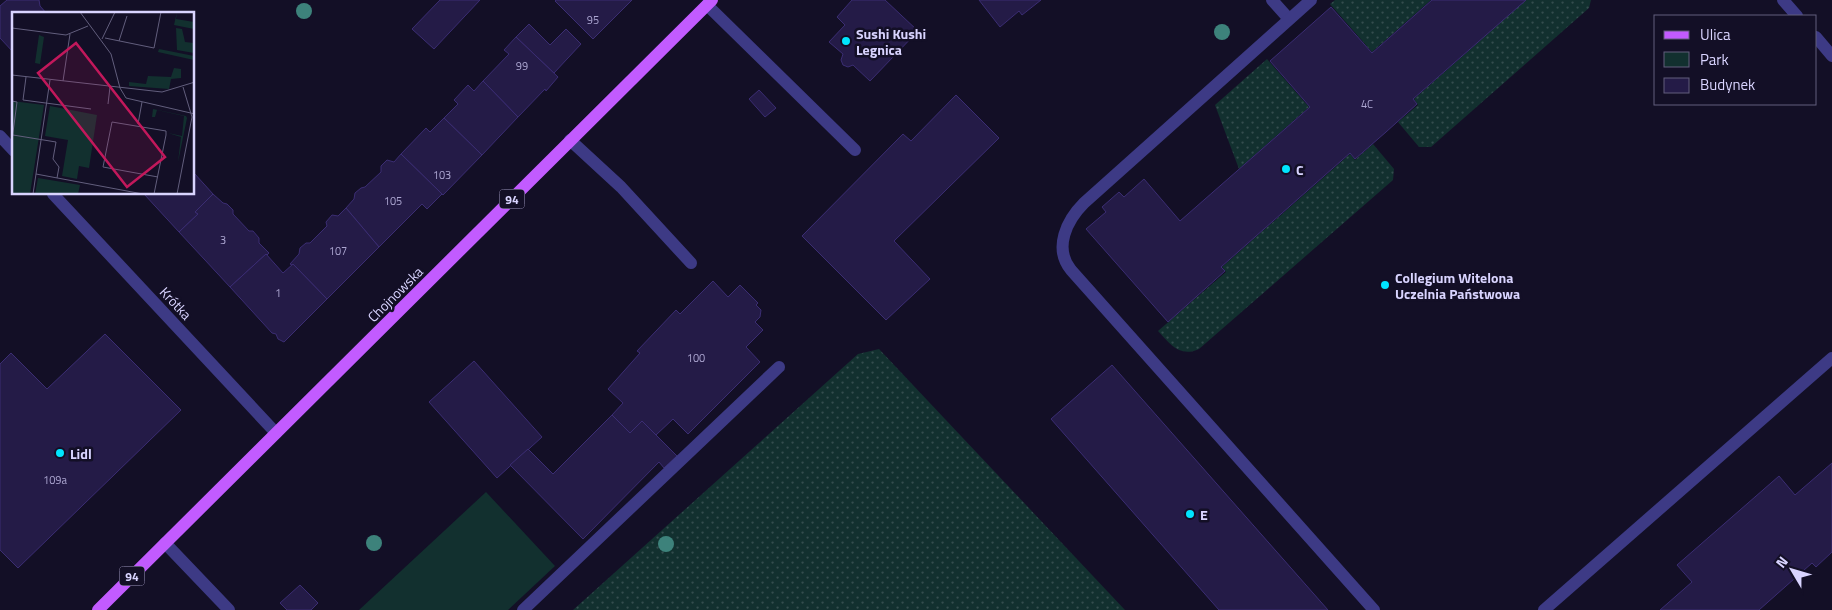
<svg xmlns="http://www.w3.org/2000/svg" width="1832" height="610" font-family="'Titillium Web',sans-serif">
  <defs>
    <pattern id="green-dots" width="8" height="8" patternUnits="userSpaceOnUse" patternTransform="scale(1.25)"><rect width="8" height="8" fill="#12302f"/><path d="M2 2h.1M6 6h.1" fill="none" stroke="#344d4e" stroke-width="1.8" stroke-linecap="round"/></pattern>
  </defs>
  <rect width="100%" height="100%" fill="#130f26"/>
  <g fill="url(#green-dots)">
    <path d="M1335,0H1431L1372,52L1330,4Z"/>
    <path d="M1526,0H1591L1589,8L1431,147H1419L1398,122L1418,105L1414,99Z"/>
    <path d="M1267,59L1309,107L1239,169L1215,105Z"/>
    <path d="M1373,144L1394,169L1393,180L1199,349C1180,358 1170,344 1158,331L1226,272L1222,267L1350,154L1355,160Z"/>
    <path d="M879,349L1125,610H573L858,354Z"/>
  </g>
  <path fill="#12302f" d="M486,492L555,566L508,610H359Z"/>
  <g fill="#241b47" stroke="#3b2d73">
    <path d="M7,0H39L40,6L47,14H14V53L0,38V6Z"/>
    <path d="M440,0H480L434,49L412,29Z"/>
    <path d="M556,0H632L593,39L555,1Z"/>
    <path d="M852,0H885L918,31L870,81L853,65L848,67L843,65L841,60L843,54L829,42L845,25L837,17Z"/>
    <path d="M979,0H1041L1022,15L1019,11L1000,27Z"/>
    <path d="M1432,0H1526L1413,99L1417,104L1386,132L1355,159L1350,153L1221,267L1225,271L1168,322L1086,229L1106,212L1102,207L1119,192L1124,197L1144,179L1180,221L1310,107L1270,61L1331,7L1372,53Z"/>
    <path d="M529,24L550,45L566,29L581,44L554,73L516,37Z"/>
    <path d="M516,37L558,77L546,91L545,89L518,117L483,81L509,54L504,50Z"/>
    <path d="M483,81L518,117L482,155L444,118L458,104L454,100L468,85L474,91Z"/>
    <path d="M759,90L776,108L765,117L749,99Z"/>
    <path d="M956,95L999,138L894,241L930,279L886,320L802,236L903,134L911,141Z"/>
    <path d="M444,118L482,155L443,195L401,154L426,128L430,132Z"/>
    <path d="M401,154L442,194L427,209L422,204L379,247L346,208L354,199L355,193L361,188L365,187L381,172V166L387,160L394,162Z"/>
    <path d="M194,173L213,194L195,212L198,214L179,232L144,194H194Z"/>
    <path d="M213,194L223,203L227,204L233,210V214L249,231H253L259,238V243L269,253L267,255L266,254L230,287L179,232L198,214L195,212Z"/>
    <path d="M346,208L379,247L327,299L293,264L292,265L290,264L299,254L300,248L306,243H310L327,226L326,222L332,215L338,216Z"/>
    <path d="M266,254L283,273L293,264L327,299L284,342L278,339L276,334L272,333L230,287Z"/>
    <path d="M713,281L728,297L740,285L758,303L756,305L761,310L760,317L755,322L763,330L746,347L760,362L688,434L673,419L656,435L642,421L630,433L612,415L623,403L608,389L640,353L637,351L676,310L680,314Z"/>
    <path d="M105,334L181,410L18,568L0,550V364L11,353L47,389Z"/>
    <path d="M474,361L542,437L497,478L429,402Z"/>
    <path d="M1112,365L1328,610H1219L1051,419Z"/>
    <path d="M612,415L630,433L642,421L677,456L664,468L659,462L583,539L510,465L528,449L553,474Z"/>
    <path d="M1832,463V552L1816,567L1812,563L1759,610H1660L1692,582L1677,565L1779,476L1795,495Z"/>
    <path d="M300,585L318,603L311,610H287L280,603Z"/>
  </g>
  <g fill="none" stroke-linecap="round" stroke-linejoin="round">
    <g stroke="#3d3a85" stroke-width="12">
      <path d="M1272,0L1289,19"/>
      <path d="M1311,0L1084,203C1067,220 1053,248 1071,270L1374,610"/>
      <path d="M1783,0L1797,16"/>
      <path d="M707,5L855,150"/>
      <path d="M1816,37L1832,56"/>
      <path d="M0,136L14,151"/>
      <path d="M570,140L621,187L691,263"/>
      <path d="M53,194L276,433"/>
      <path d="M165,543L229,610"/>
      <path d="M523,610L779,367"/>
      <path d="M1544,610L1832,358"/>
    </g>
    <path stroke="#c25bff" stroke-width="12" d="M98,610L712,0"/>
  </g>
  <g fill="#3d827b">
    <circle cx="304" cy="11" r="8"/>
    <circle cx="1222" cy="32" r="8"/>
    <circle cx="374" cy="543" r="8"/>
    <circle cx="666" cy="544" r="8"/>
  </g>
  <g fill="#00e5ff" stroke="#130f26" stroke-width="2">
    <circle cx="846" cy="41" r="5"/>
    <circle cx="1286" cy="169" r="5"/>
    <circle cx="1385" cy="285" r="5"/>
    <circle cx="60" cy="453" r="5"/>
    <circle cx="1190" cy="514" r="5"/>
  </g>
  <g text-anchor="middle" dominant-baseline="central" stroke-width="5" stroke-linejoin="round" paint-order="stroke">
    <g font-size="11" fill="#aca6d1">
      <text x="593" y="20">95</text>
      <text x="522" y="66">99</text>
      <text x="1367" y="104">4C</text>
      <text x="442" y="175">103</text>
      <text x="393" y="201">105</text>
      <text x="223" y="240">3</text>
      <text x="338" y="251">107</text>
      <text x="278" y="293">1</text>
      <text x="696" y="358">100</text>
      <text x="55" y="480">109a</text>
    </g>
    <g fill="#130f26" stroke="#9e99be" stroke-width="1">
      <rect x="499.5" y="189.5" width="25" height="19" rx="4"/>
      <rect x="119.5" y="566.5" width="25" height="19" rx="4"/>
    </g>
    <g font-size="12" font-weight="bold" fill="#d9d4ff">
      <text x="512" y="199">94</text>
      <text x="132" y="576">94</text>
    </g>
    <g font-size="14" font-weight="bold" fill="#d9d4ff" stroke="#130f26" text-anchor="start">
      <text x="856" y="33">Sushi Kushi<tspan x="856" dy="16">Legnica</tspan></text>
      <text x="1296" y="169">C</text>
      <text x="1395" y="277">Collegium Witelona<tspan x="1395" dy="16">Uczelnia Państwowa</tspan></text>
      <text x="70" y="453">Lidl</text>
      <text x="1200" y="514">E</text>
    </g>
    <g font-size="14" fill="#d9d4ff" stroke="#130f26">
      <text transform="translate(395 294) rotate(-45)">Chojnowska</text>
      <text transform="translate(176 303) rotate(47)">Krótka</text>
    </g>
  </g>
  <g transform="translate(12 12)">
    <rect width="182" height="182" fill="#130f26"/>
    <path d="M165,0L164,7L182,10V17L162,13ZM164,16L170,17L173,30L182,31V41L165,38ZM27,23L32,25L28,52L23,51ZM147,37L182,44V48L146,40ZM162,56L169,57V66L159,67L157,77L117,74V70L134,72L136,64L159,65ZM0,89L32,93L18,182L0,181ZM38,94L85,103L77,156L67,154L65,167L50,164L56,128L33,124ZM141,97L174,104L175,106L166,150L169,125L156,121L170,124L172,104L145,98L143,105H140ZM26,166L68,173L66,182H23Z" fill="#12302f"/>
    <path fill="none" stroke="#625e7d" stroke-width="1" d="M68,0L99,42L108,76L114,86L183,102M0,16L54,23L76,14M93,26L142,36L149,0M90,27L103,0M107,29L115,4M0,63L150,80L183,70M14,65L11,88L79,97M51,69L58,22M0,89L5,90L0,128M96,92L98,75M126,112L130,90M1,123L44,130L41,147L47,155L45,166M24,162L131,182M21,182L38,68M142,182L154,123V119L100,110L91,155L146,165M165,182L180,105L171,75"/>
    <path fill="#c2185b" fill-opacity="0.15" stroke="#c2185b" stroke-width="2.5" d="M64,31L153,145L115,175L26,61Z"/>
    <rect width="182" height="182" fill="none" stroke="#d9d4ff" stroke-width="2.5"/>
  </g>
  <rect x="1654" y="15" width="162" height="90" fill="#130f26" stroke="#625e7d"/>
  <rect x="1664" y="31" width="25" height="8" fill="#c25bff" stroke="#625e7d"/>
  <text x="1700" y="40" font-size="15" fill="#d9d4ff">Ulica</text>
  <rect x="1664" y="52" width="25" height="15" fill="#12302f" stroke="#625e7d"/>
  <text x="1700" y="65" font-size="15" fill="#d9d4ff">Park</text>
  <rect x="1664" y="78" width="25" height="15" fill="#241b47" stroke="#625e7d"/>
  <text x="1700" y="90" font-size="15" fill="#d9d4ff">Budynek</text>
  <g transform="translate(1792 570) rotate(308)" stroke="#130f26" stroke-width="4" paint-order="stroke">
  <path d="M0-4L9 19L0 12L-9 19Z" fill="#d9d4ff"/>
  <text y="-8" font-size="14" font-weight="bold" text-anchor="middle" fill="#d9d4ff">N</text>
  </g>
</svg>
